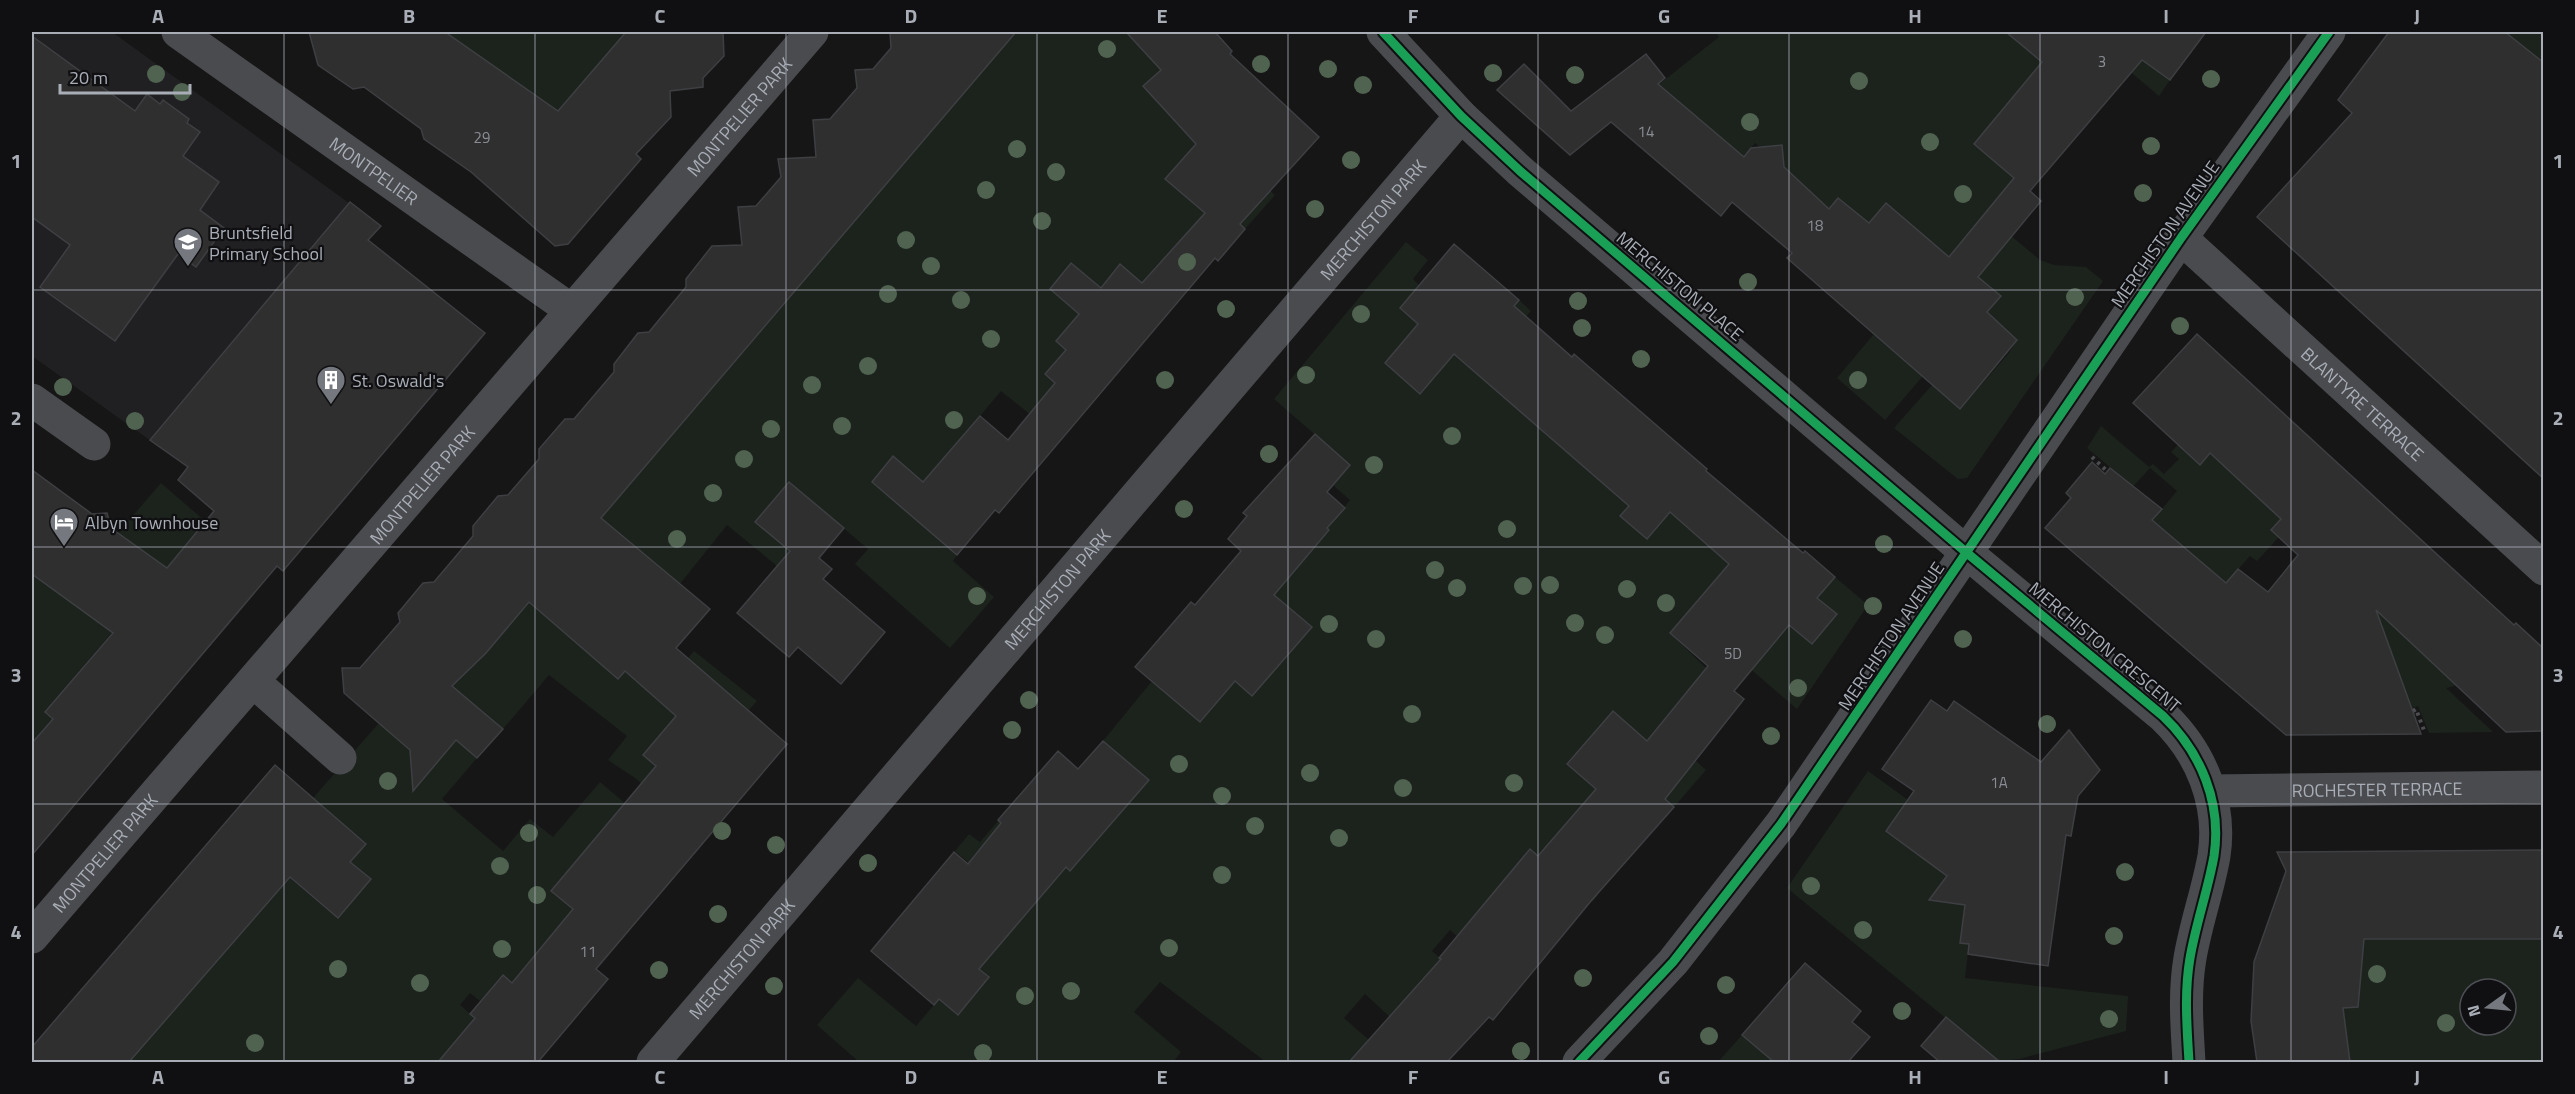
<svg xmlns="http://www.w3.org/2000/svg" width="2575" height="1094" font-family="'Titillium Web',sans-serif">
  <rect width="100%" height="100%" fill="#161616"/>
  <path fill="#202022" d="M32,32H112L381,226L307,308L179,461L32,356Z"/>
  <g fill="#1c231d" fill-rule="evenodd">
    <path d="M445,32H626L541,130L508,76Z"/>
    <path d="M1016,32H1126L1150,58L1170,61L1143,86L1275,195L1245,229L1215,203L1190,287L1160,262L1142,283L1120,264L1101,288L1071,263L1050,289L1079,314L1056,341L1066,350L1046,374L1055,383L1032,416L1001,391L924,483L893,457L872,482L957,555L953,561L994,597L950,648L855,564L868,549L789,482L755,522L790,551L777,566L727,525L680,584L648,557L619,678L625,671L639,684L649,673L665,687L694,651L757,701L749,710L710,677L643,755L670,778L705,793L728,813L707,838L635,778L608,760L627,736L549,675L503,729L448,683L486,653ZM1173,170L1198,175L1182,193L1165,179Z"/>
    <path d="M1715,32H2027L2018,42L2042,62L1974,144L2014,178L1985,214L2040,260L2054,265L2086,267L2103,281L1967,478L1958,479L1894,428L1933,384L1961,408L2009,353L2017,340L1987,312L2001,296L1983,281L1959,308L1923,376L1885,420L1837,378L1943,252L1886,203L1869,223L1838,198L1818,222L1789,172L1782,165L1783,150L1777,146L1763,149L1755,143L1744,157L1625,111L1719,37Z"/>
    <path d="M2068,32H2148L2163,42L2148,63L2170,80L2159,96L2102,48L2096,55Z"/>
    <path d="M2505,32H2543V63Z"/>
    <path d="M1406,242L1428,260L1413,279L1419,285L1418,324L1385,363L1420,394L1454,354L1465,364L1519,300L1531,311L1477,372L1547,335L1572,357L1562,368L1590,472L1629,506L1620,516L1647,538L1670,512L1690,530L1699,520L1737,562L1733,606L1710,586L1670,633L1706,668L1665,719L1695,760L1706,770L1674,807L1622,761L1635,731L1613,711L1567,763L1596,789L1564,826L1582,882L1598,895L1592,902L1530,850L1457,936L1450,930L1432,951L1464,979L1390,1017L1365,994L1344,1018L1369,1040L1354,1062H1266L1160,982L1134,1012L1181,1052L1173,1062H859L817,1025L858,978L916,1026L939,999L958,1015L989,977L971,961L1027,912L955,851L969,834L980,842L1004,814L1070,871L1149,780L1103,741L1152,681L1201,722L1235,681L1252,696L1312,627L1274,595L1329,531L1327,528L1350,500L1333,485L1350,465L1274,399Z"/>
    <path d="M2101,426L2149,467L2153,464L2164,474L2179,459L2171,452L2183,440L2184,430L2289,526L2257,561L2250,556L2225,584L2152,521L2177,491L2150,468L2127,493L2117,473L2087,448Z"/>
    <path d="M161,483L206,522L45,711L53,719L32,743V574L63,597Z"/>
    <path d="M1835,577L1868,605L1797,709L1747,666L1775,642L1802,610L1803,636L1812,644L1837,614L1817,598Z"/>
    <path d="M2381,611L2458,685L2446,688L2493,732L2429,733L2418,706L2412,708L2398,671L2339,628Z"/>
    <path d="M379,723L432,768L456,740L477,758L442,799L503,851L530,819L553,837L600,782L625,803L551,891L602,934L593,945L564,920L553,933L562,940L520,990L502,975L480,1001L470,993L460,1005L503,1042L490,1058L496,1062H486L458,1039L438,1062H129L261,910L282,871L337,918L370,880L350,862L366,844L313,798Z"/>
    <path d="M1868,771L1908,800L1963,856L1929,900L1965,905L1960,942L1969,944L1965,978L2128,996L2126,1031L2019,1059L1998,1061L1787,888Z"/>
    <path d="M2361,933L2543,939V1062H2350L2343,1008L2358,1007ZM2470,989H2506V1025H2470Z"/>
    <path d="M1742,1035L1774,1062H1718Z"/>
  </g>
  <g fill="#2f2f30" stroke="#3e3f42" stroke-width="1.5">
    <path d="M309,32H445L558,111L626,32H723L724,56L703,78V87L670,91L671,117L636,154L641,159L568,244L555,246L471,172L424,139L421,129L364,87L353,89L318,65Z"/>
    <path d="M890,32H1016L601,518L710,609L676,648L787,744L596,969L608,979L538,1062H438L475,1018L470,1014L503,975L512,983L573,909L551,891L656,766L643,755L676,716L625,671L618,679L529,602L486,653L452,686L503,729L477,758L456,740L413,791L410,750L344,693L342,668H360L400,622L398,613L423,583L434,582L473,536V526L498,496L508,495L539,459V449L565,419H574L614,372V364L638,333L649,332L686,287V279L712,246L742,245L738,207L756,206L781,177L778,159L816,157L813,120L830,119L857,88L855,70L873,69L891,48Z"/>
    <path d="M1126,32H1215L1232,51L1230,54L1319,137L1240,224L1245,229L1218,261L1215,258L999,513L995,510L957,555L872,482L893,456L923,482L980,416L1008,440L1055,383L1045,374L1066,350L1056,341L1079,314L1050,289L1071,263L1101,288L1120,264L1142,283L1205,213L1165,179L1196,144L1143,86L1161,70Z"/>
    <path d="M2006,32H2206L2170,80L2142,60L2030,191L2041,201L1978,277L2001,296L1987,312L2017,340L1960,409L1787,258L1792,253L1732,202L1721,216L1611,122L1570,155L1497,90L1524,64L1571,111L1646,54L1665,78L1658,84L1744,157L1751,148L1782,145L1784,167L1829,209L1838,198L1869,223L1886,203L1949,257L2014,178L1974,144L2042,62Z"/>
    <path d="M2389,32H2505L2544,63V479L2257,217L2352,113L2338,100Z"/>
    <path d="M32,36L135,111L147,94L160,104L163,100L189,119L187,123L200,132L183,156L219,182L200,210L224,228L196,267L178,254L115,341L40,287L70,245L32,217Z"/>
    <path d="M350,202L381,226L368,240L485,333L283,571L277,566L32,855V743L53,719L45,712L113,633L32,574V470L92,514L107,513L111,528L167,568L214,511L178,480L188,467L150,440Z"/>
    <path d="M1454,244L1519,300L1514,306L1572,357L1574,354L1707,469L1706,471L1803,553L1805,551L1835,577L1817,598L1837,614L1812,644L1789,625L1734,691L1744,699L1665,799L1674,807L1591,901L1493,1020L1489,1017L1447,1062H1349L1441,959L1439,958L1530,849L1538,856L1596,789L1567,764L1613,711L1647,741L1708,666L1670,633L1729,564L1670,512L1647,539L1620,516L1629,506L1454,354L1420,394L1385,363L1418,324L1400,308Z"/>
    <path d="M2197,334L2514,625L2516,623L2544,649V731L2506,732L2376,610L2421,734L2286,735L2045,528L2071,498L2066,493L2092,462L2105,474L2110,468L2162,509L2152,520L2226,583L2238,569L2268,592L2298,555L2271,530L2281,519L2210,453L2200,465L2133,403Z"/>
    <path d="M1315,434L1350,465L1327,492L1345,508L1327,528L1329,530L1274,595L1312,627L1252,696L1235,681L1200,722L1135,667L1191,602L1195,605L1241,551L1228,539L1247,516L1243,513Z"/>
    <path d="M789,482L844,528L819,558L832,569L823,579L885,632L841,684L798,647L789,657L737,613L790,551L755,522Z"/>
    <path d="M1931,700L1947,711L1954,701L2041,762L2069,730L2100,770L2078,796L2071,836L2066,835L2048,966L1968,954L1969,944L1960,943L1965,905L1929,900L1947,876L1886,831L1914,791L1882,769Z"/>
    <path d="M1103,741L1149,780L1070,871L1066,867L979,969L989,977L958,1015L939,999L934,1005L871,951L954,852L968,864L1001,823L998,820L1058,751L1078,769Z"/>
    <path d="M275,765L366,844L350,862L371,879L338,918L290,877L129,1062H32V1047Z"/>
    <path d="M2544,850V939H2364L2358,1007L2343,1008L2350,1062H2257L2251,1021L2254,962L2286,871L2277,852Z"/>
    <path d="M1805,963L1861,1011L1852,1022L1870,1037L1848,1062H1774L1742,1035Z"/>
    <path d="M1946,1017L2000,1062H1940L1921,1046Z"/>
  </g>
  <g fill="none" stroke-linecap="round" stroke-linejoin="round">
    <g stroke="#4c4d50" stroke-width="4" stroke-dasharray="3 4.5" stroke-linecap="butt">
      <path d="M2092,457L2107,471"/>
      <path d="M2413,711L2416,709L2425,733"/>
    </g>
    <g stroke="#4a4b4f" stroke-width="33">
      <path id="s1" d="M178,32L571,310"/>
      <path d="M1383,32L1461,116L1520,171L1967,553L2163,716C2201,752 2222,803 2214,856C2208,890 2196,923 2190,958C2184,993 2187,1027 2189,1062"/>
      <path id="s2" d="M2181,238L2544,569"/>
      <path d="M32,400L94,444"/>
      <path d="M253,681L340,758"/>
      <path id="s3" d="M2211,791L2544,787"/>
      <path id="s4" d="M32,937L812,32"/>
      <path id="s5" d="M653,1062L1461,116"/>
      <path d="M1579,1062L1673,962L1781,824L2181,238L2329,32"/>
    </g>
    <g stroke="#101012" stroke-width="13">
      <g id="cycleway">
        <path d="M1383,32L1461,116L1520,171L1967,553L2163,716C2201,752 2222,803 2214,856C2208,890 2196,923 2190,958C2184,993 2187,1027 2189,1062"/>
        <path d="M1579,1062L1673,962L1781,824L2181,238L2329,32"/>
      </g>
    </g>
    <use href="#cycleway" stroke="#1a9f57" stroke-width="9"/>
  </g>
  <g fill="#506250">
    <circle cx="1107" cy="49" r="9"/>
    <circle cx="1261" cy="64" r="9"/>
    <circle cx="1328" cy="69" r="9"/>
    <circle cx="1493" cy="73" r="9"/>
    <circle cx="156" cy="74" r="9"/>
    <circle cx="1575" cy="75" r="9"/>
    <circle cx="2211" cy="79" r="9"/>
    <circle cx="1859" cy="81" r="9"/>
    <circle cx="1363" cy="85" r="9"/>
    <circle cx="182" cy="92" r="9"/>
    <circle cx="1750" cy="122" r="9"/>
    <circle cx="1930" cy="142" r="9"/>
    <circle cx="2151" cy="146" r="9"/>
    <circle cx="1017" cy="149" r="9"/>
    <circle cx="1351" cy="160" r="9"/>
    <circle cx="1056" cy="172" r="9"/>
    <circle cx="986" cy="190" r="9"/>
    <circle cx="2143" cy="193" r="9"/>
    <circle cx="1963" cy="194" r="9"/>
    <circle cx="1315" cy="209" r="9"/>
    <circle cx="1042" cy="221" r="9"/>
    <circle cx="906" cy="240" r="9"/>
    <circle cx="1187" cy="262" r="9"/>
    <circle cx="931" cy="266" r="9"/>
    <circle cx="1748" cy="282" r="9"/>
    <circle cx="888" cy="294" r="9"/>
    <circle cx="2075" cy="297" r="9"/>
    <circle cx="961" cy="300" r="9"/>
    <circle cx="1578" cy="301" r="9"/>
    <circle cx="1226" cy="309" r="9"/>
    <circle cx="1361" cy="314" r="9"/>
    <circle cx="2180" cy="326" r="9"/>
    <circle cx="1582" cy="328" r="9"/>
    <circle cx="991" cy="339" r="9"/>
    <circle cx="1641" cy="359" r="9"/>
    <circle cx="868" cy="366" r="9"/>
    <circle cx="1306" cy="375" r="9"/>
    <circle cx="1165" cy="380" r="9"/>
    <circle cx="1858" cy="380" r="9"/>
    <circle cx="812" cy="385" r="9"/>
    <circle cx="63" cy="387" r="9"/>
    <circle cx="954" cy="420" r="9"/>
    <circle cx="135" cy="421" r="9"/>
    <circle cx="842" cy="426" r="9"/>
    <circle cx="771" cy="429" r="9"/>
    <circle cx="1452" cy="436" r="9"/>
    <circle cx="1269" cy="454" r="9"/>
    <circle cx="744" cy="459" r="9"/>
    <circle cx="1374" cy="465" r="9"/>
    <circle cx="713" cy="493" r="9"/>
    <circle cx="1184" cy="509" r="9"/>
    <circle cx="1507" cy="529" r="9"/>
    <circle cx="677" cy="539" r="9"/>
    <circle cx="1884" cy="544" r="9"/>
    <circle cx="1435" cy="570" r="9"/>
    <circle cx="1550" cy="585" r="9"/>
    <circle cx="1523" cy="586" r="9"/>
    <circle cx="1457" cy="588" r="9"/>
    <circle cx="1627" cy="589" r="9"/>
    <circle cx="977" cy="596" r="9"/>
    <circle cx="1666" cy="603" r="9"/>
    <circle cx="1873" cy="606" r="9"/>
    <circle cx="1575" cy="623" r="9"/>
    <circle cx="1329" cy="624" r="9"/>
    <circle cx="1605" cy="635" r="9"/>
    <circle cx="1376" cy="639" r="9"/>
    <circle cx="1963" cy="639" r="9"/>
    <circle cx="1798" cy="688" r="9"/>
    <circle cx="1029" cy="700" r="9"/>
    <circle cx="1412" cy="714" r="9"/>
    <circle cx="2047" cy="724" r="9"/>
    <circle cx="1012" cy="730" r="9"/>
    <circle cx="1771" cy="736" r="9"/>
    <circle cx="1179" cy="764" r="9"/>
    <circle cx="1310" cy="773" r="9"/>
    <circle cx="388" cy="781" r="9"/>
    <circle cx="1514" cy="783" r="9"/>
    <circle cx="1403" cy="788" r="9"/>
    <circle cx="1222" cy="796" r="9"/>
    <circle cx="1255" cy="826" r="9"/>
    <circle cx="722" cy="831" r="9"/>
    <circle cx="529" cy="833" r="9"/>
    <circle cx="1339" cy="838" r="9"/>
    <circle cx="776" cy="845" r="9"/>
    <circle cx="868" cy="863" r="9"/>
    <circle cx="500" cy="866" r="9"/>
    <circle cx="2125" cy="872" r="9"/>
    <circle cx="1222" cy="875" r="9"/>
    <circle cx="1811" cy="886" r="9"/>
    <circle cx="537" cy="895" r="9"/>
    <circle cx="718" cy="914" r="9"/>
    <circle cx="1863" cy="930" r="9"/>
    <circle cx="2114" cy="936" r="9"/>
    <circle cx="1169" cy="948" r="9"/>
    <circle cx="502" cy="949" r="9"/>
    <circle cx="338" cy="969" r="9"/>
    <circle cx="659" cy="970" r="9"/>
    <circle cx="2377" cy="974" r="9"/>
    <circle cx="1583" cy="978" r="9"/>
    <circle cx="420" cy="983" r="9"/>
    <circle cx="1726" cy="985" r="9"/>
    <circle cx="774" cy="986" r="9"/>
    <circle cx="1071" cy="991" r="9"/>
    <circle cx="1025" cy="996" r="9"/>
    <circle cx="1902" cy="1011" r="9"/>
    <circle cx="2109" cy="1019" r="9"/>
    <circle cx="2446" cy="1023" r="9"/>
    <circle cx="1709" cy="1036" r="9"/>
    <circle cx="255" cy="1043" r="9"/>
    <circle cx="1521" cy="1051" r="9"/>
    <circle cx="983" cy="1053" r="9"/>
  </g>
  <path fill="none" stroke="#a8adb6" stroke-width="1.5" stroke-opacity="0.55" d="M284,32V1062M535,32V1062M786,32V1062M1037,32V1062M1288,32V1062M1538,32V1062M1789,32V1062M2040,32V1062M2291,32V1062M32,290H2544M32,547H2544M32,804H2544"/>
  <defs>
    <g id="school-pin" transform="scale(1.5)"><path d="M0 17L-7.5 6A9.5 9.5 0 1 1 7.5 6Z" fill="#75787e" stroke="#101012"/><path d="M0-5L7-2L0 1L-7-2ZM-4 1L0 2.5L4 1V4Q0 6-4 4Z" fill="#fff"/></g>
    <g id="building-pin" transform="scale(1.5)"><path d="M0 17L-7.5 6A9.5 9.5 0 1 1 7.5 6Z" fill="#75787e" stroke="#101012"/><path d="M-4-6H4V6H1V3H-1V6H-4ZM-2.5-4.3h1.7v1.8h-1.7ZM.8-4.3h1.7v1.8H.8ZM-2.5-1h1.7V.8h-1.7ZM.8-1h1.7V.8H.8Z" fill="#fff"/></g>
    <g id="hotel-pin" transform="scale(1.5)"><path d="M0 17L-7.5 6A9.5 9.5 0 1 1 7.5 6Z" fill="#75787e" stroke="#101012"/><path d="M-6-4.5h1.5V1H6V5H4.5V3h-9V5H-6ZM-4 0a1.8 1.8 0 1 1 3.6 0ZM.5 0V-2.5h3Q6-2.5 6 0Z" fill="#fff"/></g>
  </defs>
  <g fill-rule="evenodd">
    <use href="#school-pin" x="188" y="242"/>
    <use href="#building-pin" x="331" y="380"/>
    <use href="#hotel-pin" x="64" y="522"/>
  </g>
  <g text-anchor="middle" dominant-baseline="central" stroke-width="4.5" stroke-linejoin="round" paint-order="stroke">
    <g font-size="15" fill="#8a8e94">
      <text x="2102" y="61">3</text>
      <text x="1646" y="131">14</text>
      <text x="482" y="137">29</text>
      <text x="1815" y="225">18</text>
      <text x="1733" y="653">5D</text>
      <text x="1999" y="782">1A</text>
      <text x="588" y="951">11</text>
    </g>
    <g font-size="18" fill="#a8adb6" stroke="#101012">
      <text stroke="none"><textPath href="#s4" startOffset="1083">MONTPELIER PARK</textPath></text>
      <text stroke="none"><textPath href="#s1" startOffset="240">MONTPELIER</textPath></text>
      <text stroke="none"><textPath href="#s5" startOffset="1108">MERCHISTON PARK</textPath></text>
      <text transform="translate(2165 234) rotate(-55)">MERCHISTON AVENUE</text>
      <text transform="translate(1680 286) rotate(40)">MERCHISTON PLACE</text>
      <text stroke="none"><textPath href="#s2" startOffset="246">BLANTYRE TERRACE</textPath></text>
      <text stroke="none"><textPath href="#s4" startOffset="597">MONTPELIER PARK</textPath></text>
      <text stroke="none"><textPath href="#s5" startOffset="622">MERCHISTON PARK</textPath></text>
      <text transform="translate(1891 636) rotate(-56)">MERCHISTON AVENUE</text>
      <text transform="translate(2105 647) rotate(40)">MERCHISTON CRESCENT</text>
      <text stroke="none"><textPath href="#s3" startOffset="166">ROCHESTER TERRACE</textPath></text>
      <text stroke="none"><textPath href="#s4" startOffset="111">MONTPELIER PARK</textPath></text>
      <text stroke="none"><textPath href="#s5" startOffset="136">MERCHISTON PARK</textPath></text>
    </g>
    <g font-size="18" fill="#a8adb6" stroke="#101012" text-anchor="start">
      <text x="209" y="232">Bruntsfield<tspan x="209" dy="21">Primary School</tspan></text>
      <text x="352" y="380">St. Oswald's</text>
      <text x="85" y="522">Albyn Townhouse</text>
    </g>
  </g>
  <rect width="2575" height="1094" fill="none" stroke="#101012" stroke-width="66"/>
  <g transform="translate(2488 1007) rotate(255)"><circle r="28" fill="#101012" stroke="#4d4f54" stroke-width="1.5"/>
  <path d="M0-4.5L10 22L0 15L-10 22Z" fill="#75787e"/>
  <text y="-9" font-size="16" font-weight="bold" text-anchor="middle" fill="#a8adb6">N</text>
  </g>
  <path d="M60 84v9h130v-9" fill="none" stroke="#a8adb6" stroke-width="3"/>
  <text x="69" y="84" font-size="18" fill="#a8adb6" stroke="#101012" stroke-width="4.5" paint-order="stroke">20 m</text>
  <rect x="33" y="33" width="2509" height="1028" fill="none" stroke="#a8adb6" stroke-width="2"/>
  <g font-size="20" text-anchor="middle" font-weight="bold" fill="#a8adb6">
    <text x="158" y="23">A</text>
    <text x="409" y="23">B</text>
    <text x="660" y="23">C</text>
    <text x="911" y="23">D</text>
    <text x="1162" y="23">E</text>
    <text x="1413" y="23">F</text>
    <text x="1664" y="23">G</text>
    <text x="1915" y="23">H</text>
    <text x="2166" y="23">I</text>
    <text x="2417" y="23">J</text>
    <text x="16" y="168">1</text>
    <text x="2558" y="168">1</text>
    <text x="16" y="425">2</text>
    <text x="2558" y="425">2</text>
    <text x="16" y="682">3</text>
    <text x="2558" y="682">3</text>
    <text x="16" y="939">4</text>
    <text x="2558" y="939">4</text>
    <text x="158" y="1084">A</text>
    <text x="409" y="1084">B</text>
    <text x="660" y="1084">C</text>
    <text x="911" y="1084">D</text>
    <text x="1162" y="1084">E</text>
    <text x="1413" y="1084">F</text>
    <text x="1664" y="1084">G</text>
    <text x="1915" y="1084">H</text>
    <text x="2166" y="1084">I</text>
    <text x="2417" y="1084">J</text>
  </g>
</svg>
